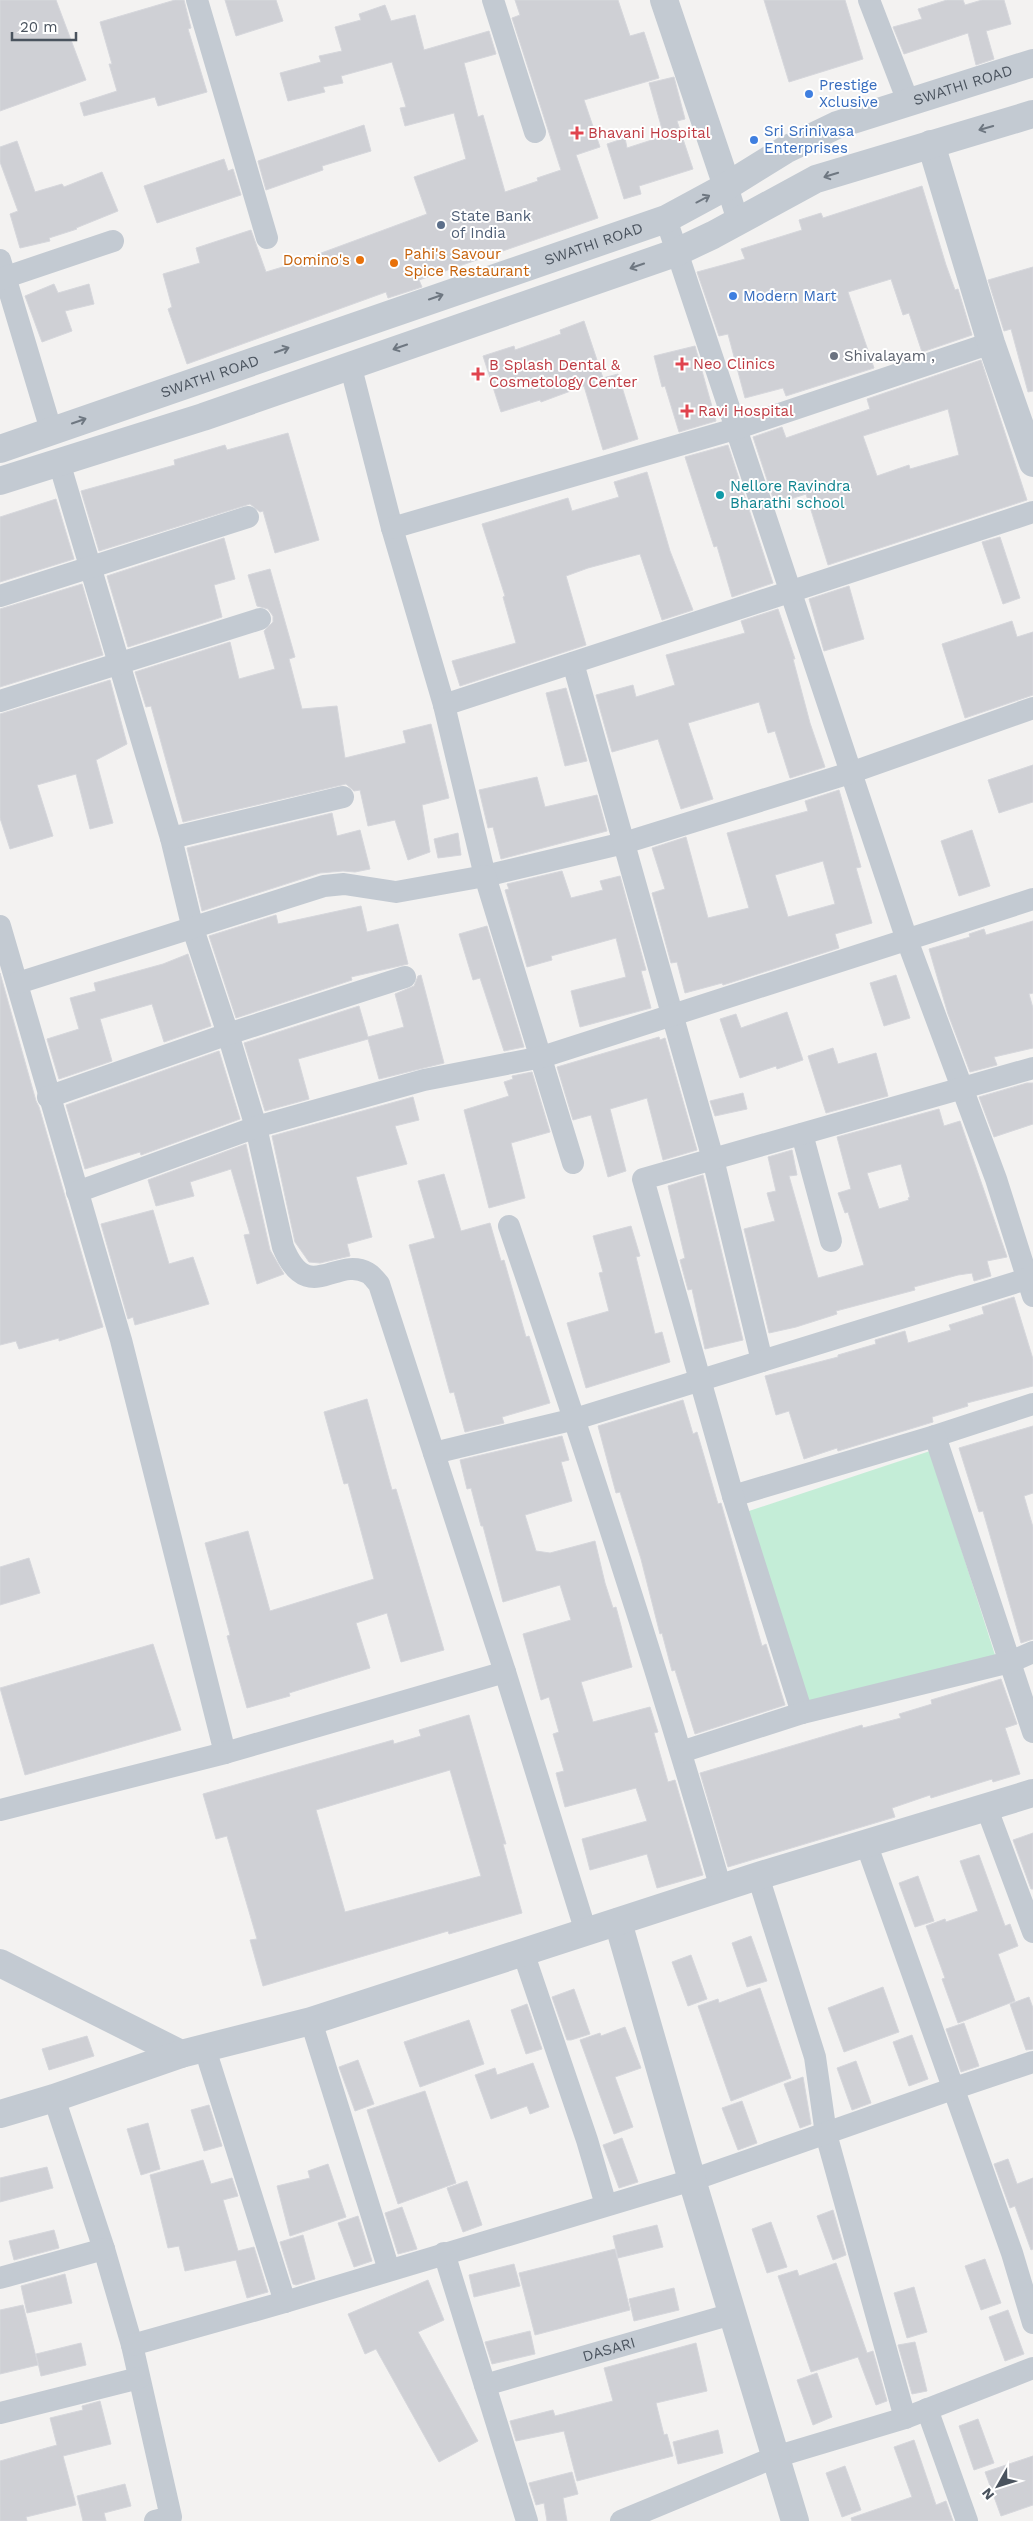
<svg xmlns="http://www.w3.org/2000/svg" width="1033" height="2521" font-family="'Work Sans',sans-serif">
  <rect width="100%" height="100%" fill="#f3f2f1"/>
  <path fill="#c4edd7" d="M930,1451L995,1655L805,1703L746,1512Z"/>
  <g fill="#cfd0d5" stroke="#d6d7dc" fill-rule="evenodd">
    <path d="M0,0H56L86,80L0,111Z"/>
    <path d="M175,0H184L191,28L188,29L207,92L158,106L155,97L84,116L80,103L117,91L109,64H112L100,22Z"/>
    <path d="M225,0H276L283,21L236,36Z"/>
    <path d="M515,0H618L630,36L644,32L659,78L584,100L600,147L576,155L598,218L419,280L422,287L388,298L386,292L187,364L168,309L172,307L163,274L200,263L196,248L251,230L266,272L286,266L427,214L414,177L466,159L454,113L405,126L400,108L406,107L392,62L341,76L343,83L323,87L325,92L288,101L280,73L321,62L319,56L342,51L335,27L361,20L359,14L385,5L391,21L415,15L424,50L489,31L496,54L464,63L478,117L483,115L505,192L538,181L537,178L561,170L512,18L520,15Z"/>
    <path d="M764,0H845L863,59L789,82Z"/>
    <path d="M947,0H963L965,5L982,0H1004L1011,24L986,31L994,59L976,65L968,33L904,54L893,27L922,19L918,9Z"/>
    <path d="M674,77L685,119L677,121L693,169L639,186L641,194L624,199L607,144L625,138L627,148L664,136L649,83Z"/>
    <path d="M364,125L371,151L322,166L323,170L266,190L258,161Z"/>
    <path d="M17,141L35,192L62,184L64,187L102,172L118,211L76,228L77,229L49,238L50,241L20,248L10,214L18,211L0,162V147Z"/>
    <path d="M224,159L228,171L233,169L241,195L157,223L144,186Z"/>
    <path d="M922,186L946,265L955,290L958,289L972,335L922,352L909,313L903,315L891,279L848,292L874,368L786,396L783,388L745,398L728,334L719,336L697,272L745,259L741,249L802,230L799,220L821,213L823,218Z"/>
    <path d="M1033,267V391L1028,392L1011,329L1004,331L988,280Z"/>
    <path d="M54,284L58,293L89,284L94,304L65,311L72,331L42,342L25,296Z"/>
    <path d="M584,321L603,378L618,374L638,439L603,450L584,386L541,402L540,400L501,412L483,356L514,346L515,350L561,334L560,330Z"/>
    <path d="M695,346L716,421L679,432L665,386L662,387L654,356Z"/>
    <path d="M981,360L1027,500L828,565L806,494L775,504L753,437L782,427L786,438L870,409L867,399ZM948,409L959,455L910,469L909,465L877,476L863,436Z"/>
    <path d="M288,433L319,540L275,553L263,511L260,512L250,504L99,551L81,491L175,465L174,460L225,445L227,450Z"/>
    <path d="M728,445L773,583L732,597L717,546L714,547L685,457Z"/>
    <path d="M647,472L670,551L693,610L662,620L640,554L588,568L566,576L586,645L460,686L452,661L516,643L503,597L505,596L482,524L568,498L572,511L619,497L614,482Z"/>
    <path d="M56,499L74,559L0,582V517Z"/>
    <path d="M1000,537L1020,598L1003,604L982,542Z"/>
    <path d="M224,538L235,579L214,585L222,617L128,647L107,576Z"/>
    <path d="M270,569L295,657L289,659L302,709L337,706L345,758L406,743L403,731L431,724L449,798L422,805L430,852L408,860L395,820L368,826L360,790L354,791L346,784L183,822L151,706L146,707L135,672L230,642L239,679L275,669L264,631L273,622V616L268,609L257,606L248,575Z"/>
    <path d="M82,584L103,655L0,687V609Z"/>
    <path d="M849,586L864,639L824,651L809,599Z"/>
    <path d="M778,609L795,659H793L810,723L825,767L790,778L775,731L768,733L759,702L688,723L713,799L681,809L658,739L612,752L596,695L633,685L636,697L675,685L666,655L745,633L741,621Z"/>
    <path d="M1012,621L1017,637L1033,632V695L965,718L942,644Z"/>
    <path d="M110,680L127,744L96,760L113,823L90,829L76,774L37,785L53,836L10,849L0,818V714Z"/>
    <path d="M566,688L587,761L565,766L546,693Z"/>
    <path d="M1033,765V802L999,813L988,780Z"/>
    <path d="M537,777L545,807L597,795L607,831L501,859L493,827L488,828L479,790Z"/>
    <path d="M839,790L861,867L856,868L872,923L835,934L839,948L723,985L722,983L685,993L677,962L671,963L652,893L665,889L652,848L686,837L708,918L749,908L727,833L808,811L805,801ZM823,861L835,904L788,917L775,875Z"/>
    <path d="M332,813L337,836L360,830L370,869L355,872L343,871L320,873L202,911L187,848Z"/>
    <path d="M972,830L990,886L959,896L941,841Z"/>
    <path d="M458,833L461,855L438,858L434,839Z"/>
    <path d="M562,871L571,898L603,890L600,881L620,876L646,970L641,971L651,1008L580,1027L571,991L626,977L616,938L551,956L552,960L527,967L505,890L509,889L507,884Z"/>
    <path d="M361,906L367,932L398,924L408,964L351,977L352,980L236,1018L209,936L276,915L278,924Z"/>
    <path d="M1033,921V993L1029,994L1033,1008V1048L994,1057L997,1065L970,1072L948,1014L929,949L970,937L969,934L984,929L986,935Z"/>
    <path d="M487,926L524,1047L504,1051L480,978L473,980L459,934Z"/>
    <path d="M188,954L211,1026L164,1042L152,1004L100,1019L112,1061L59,1079L47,1039L79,1029L70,998L96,991L94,983L163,964Z"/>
    <path d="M0,973L36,1101L39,1107L103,1327L59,1341V1338L19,1349L16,1341L0,1345Z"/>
    <path d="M421,975L444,1063L379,1079L368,1039L298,1059L309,1099L265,1111L244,1043L359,1006L368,1037L404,1027L395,994L414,986L418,976Z"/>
    <path d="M896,975L910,1018L884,1026L870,983Z"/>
    <path d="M787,1012L803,1060L777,1069L776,1066L740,1078L720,1019L736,1014L741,1028Z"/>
    <path d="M659,1037L660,1040L665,1038L697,1150L663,1160L647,1098L610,1109L626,1171L608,1177L591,1115L573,1120L557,1067Z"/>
    <path d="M833,1048L838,1064L876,1053L888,1096L826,1113L808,1056Z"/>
    <path d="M219,1051L240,1119L141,1155L140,1152L85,1169L66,1105Z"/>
    <path d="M532,1072L550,1132L511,1143L525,1198L489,1208L464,1110L509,1096L504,1082L513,1079L512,1076Z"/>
    <path d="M1027,1083H1033V1124L994,1137L979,1097Z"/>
    <path d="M743,1093L747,1109L715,1116L710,1101Z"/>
    <path d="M413,1097L419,1120L395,1126L407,1164L356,1177L372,1237L347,1244L350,1256L320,1263L309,1262L295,1242L272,1136Z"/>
    <path d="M939,1109L944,1126L960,1121L1007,1257L987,1261L991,1276L974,1281L972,1273L958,1275L914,1287L915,1290L836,1311L837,1314L796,1327L769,1333L744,1229L775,1221L767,1193L776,1191L768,1157L792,1150L797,1175L789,1176L818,1278L864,1265L848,1212L845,1213L838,1193L851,1189L837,1137ZM901,1164L910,1197L908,1198L909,1200L879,1209L867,1173Z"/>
    <path d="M246,1144L270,1250L284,1274L257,1284L244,1235L250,1234L231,1169L190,1182L194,1196L156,1206L148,1180Z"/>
    <path d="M444,1174L461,1231L490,1223L501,1261L504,1260L526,1337L529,1336L550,1403L502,1417L504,1423L465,1432L454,1392L450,1393L409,1245L435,1238L418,1181Z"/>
    <path d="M703,1175L743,1340L705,1349L692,1289L688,1290L680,1260L685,1258L668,1186Z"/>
    <path d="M153,1210L169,1264L193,1257L209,1304L135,1325L133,1317L128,1319L101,1224Z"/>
    <path d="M631,1226L640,1256L636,1257L655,1334L662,1332L670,1362L586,1388L567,1323L609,1311L599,1273L603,1272L593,1236Z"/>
    <path d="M1014,1297L1033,1359V1386L967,1403L968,1406L932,1417L933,1422L838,1451L837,1448L804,1459L789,1411L776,1415L765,1376L838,1357V1355L876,1344L875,1340L905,1331L908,1343L951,1330L949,1325L984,1314L982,1307Z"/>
    <path d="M367,1399L392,1490L396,1489L444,1650L401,1662L387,1613L356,1623L370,1668L289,1693L290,1696L247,1708L227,1636L230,1635L205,1543L248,1531L270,1611L374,1579L348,1483L344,1484L324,1412Z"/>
    <path d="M683,1400L693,1434L697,1432L718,1504L721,1503L762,1646L766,1644L785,1705L695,1734L675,1670L672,1671L662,1633L660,1634L641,1559L620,1492L616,1493L598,1426Z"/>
    <path d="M1033,1426V1493L1024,1496L1033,1527V1639L1021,1643L983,1511L979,1512L959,1448Z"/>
    <path d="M562,1436L569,1460L561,1462L572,1501L525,1515L536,1551L550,1553L595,1541L605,1583L613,1608L616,1607L632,1667L581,1682L593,1722L650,1707L658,1732L654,1733L668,1782L675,1780L703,1875L657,1888L647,1854L590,1870L582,1839L647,1821L636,1788L565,1807L556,1773L564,1771L553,1734L559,1732L549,1697L541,1700L523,1634L571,1620L560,1585L503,1602L483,1526H481L471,1488L467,1489L460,1460Z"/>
    <path d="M29,1558L40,1593L0,1605V1567Z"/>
    <path d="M153,1644L181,1730L25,1775L0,1688Z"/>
    <path d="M1001,1679L1017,1724L1005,1728L1020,1774L993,1782L992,1779L931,1798L930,1795L892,1808L895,1817L728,1867L700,1773L862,1725L863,1728L901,1718L899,1714L932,1704L931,1700Z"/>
    <path d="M469,1715L506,1844H503L522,1913L449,1934L448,1931L263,1986L250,1940L257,1939L227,1836L216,1839L203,1794L393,1740L394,1744L421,1736L419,1730ZM450,1770L481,1876L345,1912L316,1810Z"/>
    <path d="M1033,1833V1889H1031L1013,1840Z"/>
    <path d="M979,1855L1005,1926L1010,1924L1018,1946L998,1954L1015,2001L958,2023L942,1979L945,1978L926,1926L945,1919L946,1922L978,1911L960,1861Z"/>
    <path d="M918,1876L934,1921L915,1927L899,1883Z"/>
    <path d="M751,1936L767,1981L747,1987L732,1943Z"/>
    <path d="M691,1955L707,1999L688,2006L672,1962Z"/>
    <path d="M883,1987L899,2032L844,2052L828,2008Z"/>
    <path d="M760,1988L791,2078L731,2101L698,2006L718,1999L719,2003Z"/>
    <path d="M574,1989L590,2034L571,2040H567L552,1997Z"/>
    <path d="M1029,1997L1033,2008V2049L1026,2050L1010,2004Z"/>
    <path d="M527,2004L542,2049L526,2054L511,2010Z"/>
    <path d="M469,2020L484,2064L420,2087L404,2042Z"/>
    <path d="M964,2023L979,2066L961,2072L946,2029Z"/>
    <path d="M625,2027L641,2068L615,2077L633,2127L614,2134L580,2040L600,2033L601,2036Z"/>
    <path d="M912,2035L928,2079L909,2086L893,2042Z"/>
    <path d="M87,2036L94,2056L49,2070L42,2049Z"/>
    <path d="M358,2060L374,2104L355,2111L339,2067Z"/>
    <path d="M856,2061L871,2103L852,2110L837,2068Z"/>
    <path d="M533,2063L549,2107L530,2114L527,2106L491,2119L475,2075L495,2068L497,2075Z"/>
    <path d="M803,2077L811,2124L800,2128L784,2084Z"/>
    <path d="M425,2091L456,2183L398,2204L367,2110Z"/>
    <path d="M742,2101L757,2143L738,2150L722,2108Z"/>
    <path d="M209,2105L222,2146L204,2151L191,2110Z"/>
    <path d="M148,2123L160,2169L141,2175L127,2129Z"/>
    <path d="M622,2138L638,2182L619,2188L603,2145Z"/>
    <path d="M1008,2159L1017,2184L1033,2178V2249L1031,2250L1015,2206L1010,2208L994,2164Z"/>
    <path d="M203,2160L211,2184L232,2178L238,2196L223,2200L238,2251L254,2247L268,2292L247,2298L236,2260L185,2271L179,2246L168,2248L150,2175Z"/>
    <path d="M328,2164L346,2217L290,2236L277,2186L310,2178L308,2171Z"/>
    <path d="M47,2167L53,2188L0,2202V2178Z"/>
    <path d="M467,2181L482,2225L463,2232L447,2188Z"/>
    <path d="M402,2207L417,2249L398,2254L385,2213Z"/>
    <path d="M833,2210L846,2255L833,2260L817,2216Z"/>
    <path d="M358,2216L372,2261L354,2267L338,2223Z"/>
    <path d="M771,2222L787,2267L767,2273L752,2229Z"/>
    <path d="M657,2225L663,2247L618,2258L613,2236Z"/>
    <path d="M54,2230L59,2248L14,2260L9,2241Z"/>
    <path d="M303,2235L315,2279L296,2285L293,2284L280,2242Z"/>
    <path d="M615,2249L630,2310L535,2335L519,2273Z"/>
    <path d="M985,2259L1001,2303L981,2310L965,2266Z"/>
    <path d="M836,2263L867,2353L873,2351L887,2401L876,2405L858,2357L811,2372L778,2276L797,2270L799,2276Z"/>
    <path d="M514,2264L520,2286L474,2297L469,2275Z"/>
    <path d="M65,2274L72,2303L27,2313L21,2286Z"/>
    <path d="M428,2280L444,2320L418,2332L478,2441L439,2462L376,2349L365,2354L348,2314Z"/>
    <path d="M914,2287L927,2332L907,2338L894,2293Z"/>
    <path d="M674,2288L679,2310L634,2321L629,2299Z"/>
    <path d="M23,2305L38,2365L0,2374V2310Z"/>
    <path d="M1008,2310L1024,2354L1005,2361L989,2317Z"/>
    <path d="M530,2331L535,2354L492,2364L485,2342Z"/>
    <path d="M915,2342L927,2391L912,2394L898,2345Z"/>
    <path d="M81,2343L86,2365L41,2376L36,2354Z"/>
    <path d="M696,2343L707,2391L656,2403L664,2435L667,2434L673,2456L577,2481L564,2431L516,2441L510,2421L553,2410L555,2416L613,2401L604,2368Z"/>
    <path d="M817,2373L832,2417L813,2425L797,2380Z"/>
    <path d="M100,2401L111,2444L63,2456L76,2505L26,2517L27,2521H0V2461L57,2445L50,2418L83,2410L82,2406Z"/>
    <path d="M978,2419L994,2463L974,2470L959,2426Z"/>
    <path d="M718,2430L723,2453L678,2464L673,2442Z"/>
    <path d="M914,2440L936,2505L946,2501L953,2521H852L851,2518L912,2497L894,2447Z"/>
    <path d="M1033,2456V2505L1001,2516L985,2472Z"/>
    <path d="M845,2466L861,2510L842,2517L826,2473Z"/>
    <path d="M572,2472L578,2494L563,2498L567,2521H547L544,2503L536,2505L529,2483Z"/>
    <path d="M125,2484L131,2506L104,2513L106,2521H83L77,2496Z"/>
  </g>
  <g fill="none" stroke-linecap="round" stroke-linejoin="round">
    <g stroke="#c3cad2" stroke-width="22">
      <path d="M197,0L267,238"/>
      <path d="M493,0L535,132"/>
      <path d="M869,0L909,104"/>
      <path d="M727,186L738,221"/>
      <path d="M666,219L907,940L996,1179L1033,1296"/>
      <path d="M0,260L51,430"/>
      <path d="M0,279L113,241"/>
      <path d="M350,364L392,528L444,705L485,876L624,843L850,773L1033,708"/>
      <path d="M59,462L171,838L193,929L228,1034L256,1127L283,1247C308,1307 336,1255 368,1273C372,1275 375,1280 379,1284L505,1672L586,1932"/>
      <path d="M392,528L735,429L991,343"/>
      <path d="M0,596L248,517"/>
      <path d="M573,663L713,1159L762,1361"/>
      <path d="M0,701L260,619"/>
      <path d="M444,705L1033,512"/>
      <path d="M171,838L343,797"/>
      <path d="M0,926L121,1340L225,1753"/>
      <path d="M18,983L324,886L344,884L396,892L485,876L573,1163"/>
      <path d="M48,1097L228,1034L405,977"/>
      <path d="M802,1134L831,1241"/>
      <path d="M77,1192L256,1127L424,1080L542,1057L1033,899"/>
      <path d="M509,1226C584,1446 657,1666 721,1889"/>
      <path d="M935,1436L1033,1404"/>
      <path d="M434,1453L575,1419L1033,1277"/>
      <path d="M733,1496L935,1436L1033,1732"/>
      <path d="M802,1713L733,1496L643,1179L1033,1068"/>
      <path d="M681,1752L802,1713L1010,1662L1033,1652"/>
      <path d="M987,1809L1033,1932"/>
      <path d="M0,1810L225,1753L505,1672"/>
      <path d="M866,1843L1012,2253L1033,2323"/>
      <path d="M758,1876L815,2057L826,2134L905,2418"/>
      <path d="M523,1952L587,2140L606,2205"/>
      <path d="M311,2021L389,2270"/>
      <path d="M205,2049L285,2302"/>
      <path d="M54,2098L104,2249L132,2345L171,2517L155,2521"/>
      <path d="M444,2253L527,2521"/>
      <path d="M0,2278L104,2249"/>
      <path d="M132,2345L285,2302L692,2180L955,2088L1033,2062"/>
      <path id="s1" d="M485,2385L732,2314"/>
      <path d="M927,2409L967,2521"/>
      <path d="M0,2413L139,2378"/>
      <path d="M621,2521L775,2457L905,2418L1033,2368"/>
    </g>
    <g stroke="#c3cad2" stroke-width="28">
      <path d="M664,0L727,186"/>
      <path d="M931,144L991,343L1033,463"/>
      <path id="s2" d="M0,449L666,219L727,186L785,150L837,125L1033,63"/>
      <path d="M0,481L203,417L675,253L713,235L816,179L1033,114"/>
      <path d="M618,1922L692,2180L795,2521"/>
      <path d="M0,1963L181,2054"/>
      <path d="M0,2114L54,2098L181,2054L311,2021L758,1876L1033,1793"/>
    </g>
  </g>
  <defs><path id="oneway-shaft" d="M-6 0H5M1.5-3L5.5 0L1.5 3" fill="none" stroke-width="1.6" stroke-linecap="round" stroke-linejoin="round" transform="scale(1.25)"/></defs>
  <g stroke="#6e7781">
    <use href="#oneway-shaft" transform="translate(986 128) rotate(164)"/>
    <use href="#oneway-shaft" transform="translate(831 175) rotate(163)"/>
    <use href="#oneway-shaft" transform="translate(703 199) rotate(-28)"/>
    <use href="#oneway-shaft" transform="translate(637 266) rotate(161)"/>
    <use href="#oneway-shaft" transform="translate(436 297) rotate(-19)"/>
    <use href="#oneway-shaft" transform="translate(400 347) rotate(161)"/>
    <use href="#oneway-shaft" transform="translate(282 350) rotate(-19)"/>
    <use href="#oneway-shaft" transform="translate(79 421) rotate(-19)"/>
  </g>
  <g fill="#3f7fe0" stroke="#fff" stroke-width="2">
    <circle cx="809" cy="94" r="5"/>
    <circle cx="754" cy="140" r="5"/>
    <circle cx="733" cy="296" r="5"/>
  </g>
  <g fill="#e0444e" stroke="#fff" stroke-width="2">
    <path d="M574.5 125.5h5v5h5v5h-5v5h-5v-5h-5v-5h5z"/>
    <path d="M679.5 356.5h5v5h5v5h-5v5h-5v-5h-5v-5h5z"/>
    <path d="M475.5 366.5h5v5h5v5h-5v5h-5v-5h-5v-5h5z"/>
    <path d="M684.5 403.5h5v5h5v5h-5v5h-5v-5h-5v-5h5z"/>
  </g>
  <circle fill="#5c6f8a" stroke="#fff" stroke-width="2" cx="441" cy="225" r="5"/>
  <g fill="#e8710a" stroke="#fff" stroke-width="2">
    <circle cx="360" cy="260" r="5"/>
    <circle cx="394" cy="263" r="5"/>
  </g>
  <circle fill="#6b7280" stroke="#fff" stroke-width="2" cx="834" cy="356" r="5"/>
  <circle fill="#0f9aa8" stroke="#fff" stroke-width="2" cx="720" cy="495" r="5"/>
  <g text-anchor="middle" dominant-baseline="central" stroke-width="4" stroke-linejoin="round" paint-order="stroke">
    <g font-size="15" fill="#366cbe" stroke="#fff" text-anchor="start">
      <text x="819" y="85">Prestige<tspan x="819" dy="17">Xclusive</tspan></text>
      <text x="764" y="131">Sri Srinivasa<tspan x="764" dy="17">Enterprises</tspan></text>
      <text x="743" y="296">Modern Mart</text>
    </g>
    <g font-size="15" fill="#4a535e" stroke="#fff">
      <text stroke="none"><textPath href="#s2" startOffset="1032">SWATHI ROAD</textPath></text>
      <text stroke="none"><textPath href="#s2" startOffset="628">SWATHI ROAD</textPath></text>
      <text stroke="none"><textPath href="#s2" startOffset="222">SWATHI ROAD</textPath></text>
      <text stroke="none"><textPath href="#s1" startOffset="129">DASARI</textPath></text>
    </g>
    <g font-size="15" fill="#be3a42" stroke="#fff" text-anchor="start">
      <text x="588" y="133">Bhavani Hospital</text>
      <text x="693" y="364">Neo Clinics</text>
      <text x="489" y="365">B Splash Dental &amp;<tspan x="489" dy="17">Cosmetology Center</tspan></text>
      <text x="698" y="411">Ravi Hospital</text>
    </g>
    <g font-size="15" fill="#4e5e75" stroke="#fff" text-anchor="start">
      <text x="451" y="216">State Bank<tspan x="451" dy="17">of India</tspan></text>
    </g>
    <g font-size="15" fill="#c56008" stroke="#fff" text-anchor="start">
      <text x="404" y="254">Pahi's Savour<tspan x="404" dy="17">Spice Restaurant</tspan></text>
      <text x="350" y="260" text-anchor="end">Domino's</text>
    </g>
    <g font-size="15" fill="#5b616d" stroke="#fff" text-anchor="start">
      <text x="844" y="356">Shivalayam ,</text>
    </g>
    <g font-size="15" fill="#0d838f" stroke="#fff" text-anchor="start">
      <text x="730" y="486">Nellore Ravindra<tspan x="730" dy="17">Bharathi school</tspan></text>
    </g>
  </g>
  <g transform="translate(998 2486) rotate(231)" stroke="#ffffff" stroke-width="4" paint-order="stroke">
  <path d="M0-4L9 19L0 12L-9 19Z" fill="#4a535e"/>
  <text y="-8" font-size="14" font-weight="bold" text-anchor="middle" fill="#4a535e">N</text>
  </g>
  <path d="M12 32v8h64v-8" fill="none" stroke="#4a535e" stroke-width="2.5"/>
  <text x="20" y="32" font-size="15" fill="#4a535e" stroke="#ffffff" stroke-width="4" paint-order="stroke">20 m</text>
</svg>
